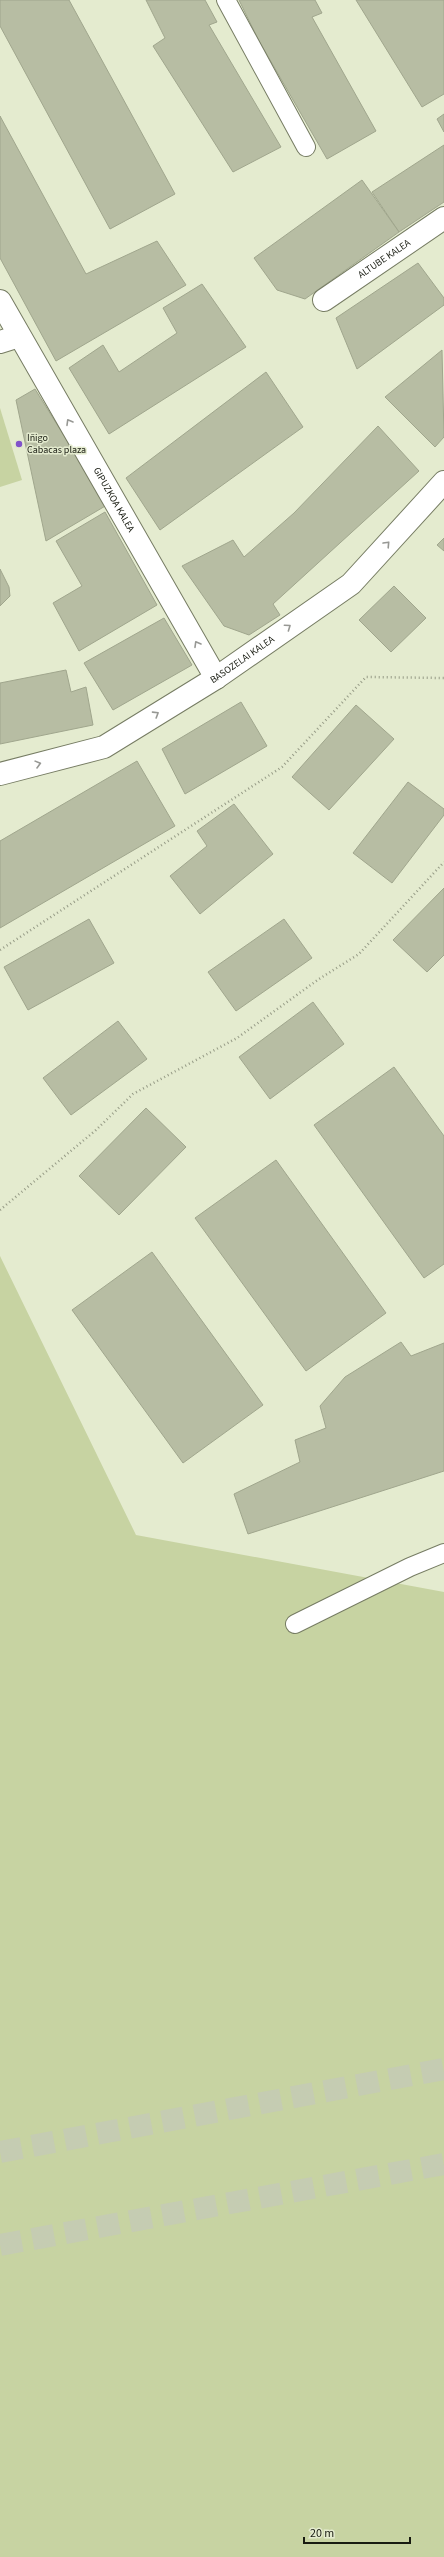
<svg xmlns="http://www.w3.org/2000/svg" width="444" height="2557" font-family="'Source Sans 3',sans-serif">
  <rect width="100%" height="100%" fill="#e4ebcf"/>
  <g fill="#c7d3a2">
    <path d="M0,408L22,480L0,487Z"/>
    <path d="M0,1256L136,1535L444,1592V2557H0Z"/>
  </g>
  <g fill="#b7bda3" stroke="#a0a68d">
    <path d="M0,0H69L175,194L110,229L0,26Z"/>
    <path d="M146,0H205L217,22L209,25L281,147L233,172L153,46L165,38Z"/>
    <path d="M239,0H315L322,13L312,17L376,131L327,159L258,39Z"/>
    <path d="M356,0H444V94L422,107Z"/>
    <path d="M444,114V132L437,119Z"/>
    <path d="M0,116L86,274L157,241L186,285L56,361L0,258Z"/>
    <path d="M444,145V202L399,232L372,192Z"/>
    <path d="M362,180L399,232L305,299L277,290L254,258Z"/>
    <path d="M418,263L444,298V305L357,369L336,318Z"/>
    <path d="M202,284L246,347L109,434L69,368L103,345L119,372L177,333L163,308Z"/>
    <path d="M442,350L444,437L435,447L385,397Z"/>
    <path d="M266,372L303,427L160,530L126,478Z"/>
    <path d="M35,389L107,505L46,541L16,400Z"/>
    <path d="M378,426L419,471L273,604L280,615L249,635L224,626L182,566L233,540L244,557L294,513Z"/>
    <path d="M105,512L157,605L79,651L53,603L82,586L56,541Z"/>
    <path d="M444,538V551L437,545Z"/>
    <path d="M0,569L9,587L10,596L0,606Z"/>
    <path d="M394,586L426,618L391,652L359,620Z"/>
    <path d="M164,618L192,665L113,710L84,663Z"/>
    <path d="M66,670L71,692L86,687L93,725L0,744V683Z"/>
    <path d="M241,702L267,746L185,794L162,749Z"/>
    <path d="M356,705L394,739L329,810L292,777Z"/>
    <path d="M137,761L175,826L0,928V841Z"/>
    <path d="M408,782L444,809V815L392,883L353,853Z"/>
    <path d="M234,804L273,854L200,914L170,876L207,846L197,831Z"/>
    <path d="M444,888V955L427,972L393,940Z"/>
    <path d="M89,919L114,963L28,1010L4,967Z"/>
    <path d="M284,919L312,958L236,1011L208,972Z"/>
    <path d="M313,1002L344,1044L270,1099L239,1057Z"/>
    <path d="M118,1021L147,1059L71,1115L43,1078Z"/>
    <path d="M394,1067L444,1136V1264L424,1278L314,1125Z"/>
    <path d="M146,1108L186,1147L119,1215L79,1176Z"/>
    <path d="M276,1160L386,1313L306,1371L195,1218Z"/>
    <path d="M152,1252L263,1405L183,1463L72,1310Z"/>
    <path d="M401,1342L411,1356L444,1343V1471L248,1534L234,1494L300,1462L295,1440L326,1428L320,1406L345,1377Z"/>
  </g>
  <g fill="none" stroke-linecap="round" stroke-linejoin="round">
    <g stroke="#c5ccb2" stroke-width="22" stroke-dasharray="22 11" stroke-linecap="butt">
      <path d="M0,2152L444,2069"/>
      <path d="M0,2245L444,2164"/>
    </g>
    <g stroke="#767c63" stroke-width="20">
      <g id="service">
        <path d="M226,0L306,147"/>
        <path d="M295,1624L410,1567L444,1553"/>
      </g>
    </g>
    <g stroke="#767c63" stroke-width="24">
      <g id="minor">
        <path id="s1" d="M324,300L444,218"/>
        <path id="s2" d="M0,301L216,678"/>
        <path d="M0,342L19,336"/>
        <path id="s3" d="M0,774L104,747L216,678L351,584L444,482"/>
      </g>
    </g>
    <g stroke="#969b86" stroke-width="2.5" stroke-dasharray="1 3" stroke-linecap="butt">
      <path d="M0,950L282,767L366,677L444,678"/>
      <path d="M0,1210L96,1130L133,1094L237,1038L319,979L359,954L444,862"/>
    </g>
    <use href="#service" stroke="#fff" stroke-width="18"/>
    <use href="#minor" stroke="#fff" stroke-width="22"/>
  </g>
  <defs><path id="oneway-chevron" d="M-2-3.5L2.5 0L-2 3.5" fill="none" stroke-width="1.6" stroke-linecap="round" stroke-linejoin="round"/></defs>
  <g stroke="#979894">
    <use href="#oneway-chevron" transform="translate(69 422) rotate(-120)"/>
    <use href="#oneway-chevron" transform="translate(387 544) rotate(-47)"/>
    <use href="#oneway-chevron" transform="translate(288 627) rotate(-35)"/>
    <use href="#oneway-chevron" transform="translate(197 644) rotate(-120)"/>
    <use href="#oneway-chevron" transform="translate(156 714) rotate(-32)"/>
    <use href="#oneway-chevron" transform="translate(38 764) rotate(-15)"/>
  </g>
  <circle fill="#8152ca" stroke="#e4ebcf" stroke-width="1.5" cx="19" cy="444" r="4"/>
  <g text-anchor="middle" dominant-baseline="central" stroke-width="3" stroke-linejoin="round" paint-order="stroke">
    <g font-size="10" fill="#181b11" stroke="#e4ebcf">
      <text stroke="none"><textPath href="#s1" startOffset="73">ALTUBE KALEA</textPath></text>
      <text stroke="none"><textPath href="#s2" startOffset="229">GIPUZKOA KALEA</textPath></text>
      <text stroke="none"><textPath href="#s3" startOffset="271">BASOZELAI KALEA</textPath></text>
    </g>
    <g font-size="10" fill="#181b11" stroke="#e4ebcf" text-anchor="start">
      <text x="27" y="438">Iñigo<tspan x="27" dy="12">Cabacas plaza</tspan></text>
    </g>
  </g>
  <path d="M304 2537v6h106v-6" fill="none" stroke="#181b11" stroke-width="2"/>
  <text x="310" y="2537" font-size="12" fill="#181b11" stroke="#e4ebcf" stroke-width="3" paint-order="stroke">20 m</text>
</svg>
